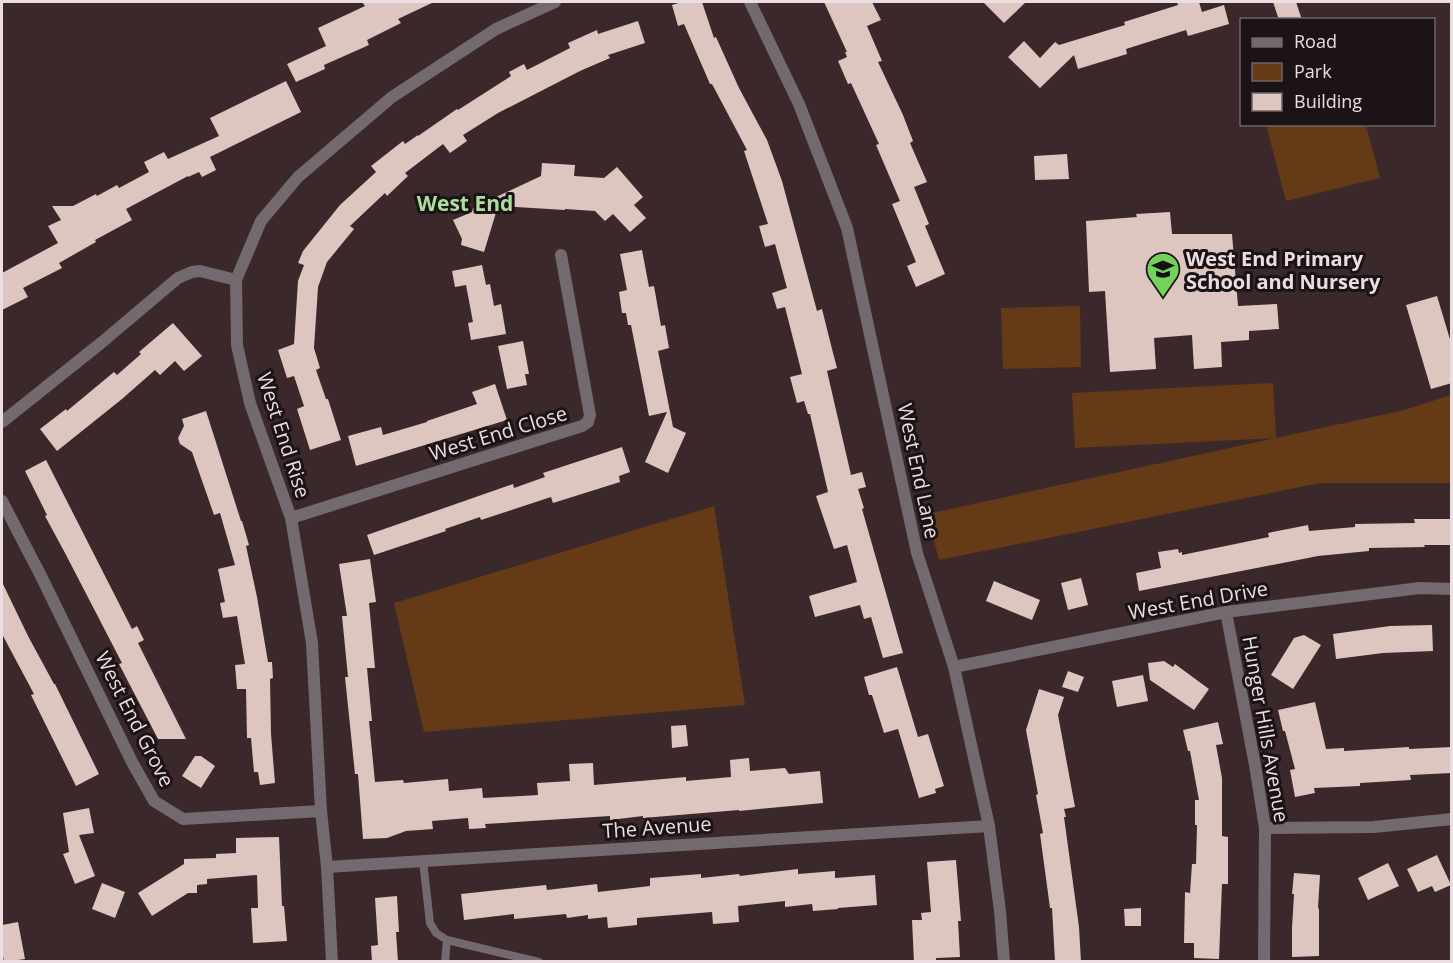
<svg xmlns="http://www.w3.org/2000/svg" width="1453" height="963" font-family="'Open Sans',sans-serif">
  <rect width="100%" height="100%" fill="#3a282b"/>
  <g fill="#643b16">
    <path d="M1266,125H1366L1380,178L1286,201Z"/>
    <path d="M1080,306L1081,367L1003,369L1001,308Z"/>
    <path d="M1273,383L1276,438L1404,410L1451,395V483H1320L939,560L927,514L1275,438L1075,448L1072,393Z"/>
    <path d="M714,506L745,705L424,732L394,603Z"/>
  </g>
  <g fill="#ddc5c0">
    <path d="M362,2H434L398,19L401,23L367,40L369,45L324,65L325,69L296,82L287,64L326,46L318,28L365,6Z"/>
    <path d="M682,2H702L714,38L716,37L739,88L767,140L782,181L817,311L822,309L832,349L837,368L827,371L851,475L862,472L866,487L858,489L864,508L862,509L903,653L883,658L871,617L864,619L860,605L815,617L809,596L857,582L847,545L834,549L816,496L828,492L810,414H808L804,401L797,403L790,377L802,374L785,307L777,309L772,293L787,288L775,244L765,247L759,226L768,224L744,151L747,150L712,84H710L684,24L678,26L672,5Z"/>
    <path d="M824,2H872L881,20L867,26L882,61L878,62L903,115L913,141L910,143L927,182L914,187L929,224L925,226L945,274L916,287L907,266L916,262L892,204L900,201L876,145L879,144L851,83L848,84L838,61L847,57L845,52H847Z"/>
    <path d="M983,2H1026L1004,23Z"/>
    <path d="M1177,2H1199L1202,12L1224,5L1229,24L1188,36L1186,30L1126,49L1127,54L1078,69L1074,55L1040,88L1008,57L1024,41L1040,58L1055,42L1059,45L1125,25L1124,22L1178,5Z"/>
    <path d="M1273,2H1296L1302,20H1279Z"/>
    <path d="M638,21L645,43L608,55L610,58L580,71L498,113L463,135L467,141L450,153L443,144L405,173L408,176L387,196L385,193L350,226L354,229L327,262L318,287L314,348L320,368L316,370L326,399H328L341,440L310,450L297,409L304,406L294,376L287,378L278,350L294,344L298,281L304,265L298,263L303,251L340,205L376,172L371,166L403,141L405,144L418,135V136L457,109L458,110L511,76L509,72L524,64L527,70L570,48L568,43L597,30L598,34Z"/>
    <path d="M286,81L301,112L210,157L216,170L202,177L199,172L188,177V176L126,209L132,220L95,240L96,242L59,263L62,268L23,288L28,297L2,310V273L58,243L48,226L61,220L52,206H73L96,194L97,196L117,185L119,188L149,172L144,162L164,152L168,159L219,136L210,118Z"/>
    <path d="M1067,154L1069,179L1035,180L1034,156Z"/>
    <path d="M542,163L575,165L574,176L604,178L617,167L643,197L634,205L646,218L630,232L613,214L605,221L595,211L565,209V210L498,206L484,252L461,245L462,239L453,220L472,212L473,208L541,176Z"/>
    <path d="M1170,212L1172,234H1232L1238,306L1277,304L1279,329L1249,331V340L1221,342L1222,367L1194,369L1192,335L1154,338L1156,369L1110,372L1105,291L1089,292L1086,221L1137,217L1136,214Z"/>
    <path d="M642,250L649,287L654,286L661,326L665,325L669,348L658,351L673,427L686,433L668,473L645,462L667,412L649,416L631,325H628L626,313H622L619,292L627,290L620,254Z"/>
    <path d="M482,265L486,285L490,284L494,306L501,304L506,334L471,340L468,323L473,322L466,285L455,287L452,271Z"/>
    <path d="M1437,296L1452,346V383L1431,389L1406,305Z"/>
    <path d="M173,323L202,356L184,371L175,361L160,375L155,370L122,399L57,451L40,429L66,409L67,411L114,372L117,375L141,354L139,352Z"/>
    <path d="M523,341L529,374H525L527,385L507,389L498,346Z"/>
    <path d="M495,384L507,420L356,466L348,436L381,427L383,435L427,422V421L477,404L472,392Z"/>
    <path d="M206,411L241,521H242L249,545L246,546L257,597L268,662H272L273,678L270,679L271,734L275,783L260,785L258,772H254L251,738H247L246,689H237L235,665L245,664L237,616L223,618L220,603L225,602L218,569L235,565L220,513L214,515L192,452L180,444L178,438L184,426L182,419Z"/>
    <path d="M622,447L630,472L619,476L620,482L553,503L551,497L481,520L480,517L445,529L446,531L374,555L367,535L513,484L514,488L545,477L543,473Z"/>
    <path d="M46,460L132,629L137,626L144,640L138,643L186,739H158L119,664L122,663L65,553L45,516L47,515L25,471Z"/>
    <path d="M1414,519H1452V545H1424L1425,547L1369,548V551L1318,556L1139,591L1136,573L1161,568L1158,552L1178,549L1179,553L1182,552V555L1269,537L1268,533L1308,525L1309,531L1355,527V524L1415,523Z"/>
    <path d="M370,559L376,602L369,603L375,668H367L372,721H369L375,782L403,780L404,783L448,779L449,791L482,788L483,798L538,795L537,783L570,781L569,764L593,763L594,785L686,777V781L731,777L730,760L749,758L750,771L785,768L789,774L820,771L823,803L739,811V810L643,818V816L610,820V816L485,824L486,828L469,829L468,818L432,821L433,829L406,831L387,838L363,839L358,774H355L345,677H348L342,616H347L339,564Z"/>
    <path d="M1081,578L1088,605L1068,610L1061,583Z"/>
    <path d="M994,581L1040,600L1032,620L986,601Z"/>
    <path d="M2,582L28,636L54,684H55L99,774L76,786L31,695L34,694L2,634Z"/>
    <path d="M1432,625L1433,651L1383,653L1336,659L1333,634L1390,626Z"/>
    <path d="M1304,635L1321,645L1293,689L1271,675L1294,638Z"/>
    <path d="M1164,661L1173,667L1175,664L1209,689L1194,710L1150,680L1148,663Z"/>
    <path d="M897,667L918,737L928,734L944,786L935,789L936,793L919,798L898,729L884,733L872,695H869L864,677Z"/>
    <path d="M1068,671L1084,677L1078,692L1062,687Z"/>
    <path d="M1143,675L1148,701L1117,707L1112,681Z"/>
    <path d="M1039,689L1064,697L1058,715L1075,807L1064,809L1066,817H1064L1079,927L1081,962H1055L1052,908H1050L1040,834L1043,833L1036,795L1038,794L1026,730Z"/>
    <path d="M1315,702L1326,749L1344,748V751L1409,747V749L1452,747V773L1410,775L1411,780L1360,783V786L1314,788L1315,793L1295,797L1290,770L1295,769L1285,731H1283L1278,710Z"/>
    <path d="M1218,722L1223,744L1216,745L1222,778V836L1228,837V884H1222L1219,959L1194,958V943H1184L1185,892L1190,893L1192,864H1196L1197,825H1195V800H1199L1190,751H1188L1183,730Z"/>
    <path d="M686,725L688,746L672,748L671,726Z"/>
    <path d="M195,756H201L215,766L201,788L182,776Z"/>
    <path d="M89,808L94,833L79,835L95,876L75,884L63,854L69,852L63,813Z"/>
    <path d="M279,837L282,906H284L287,941L253,943L251,908H258L257,875L207,879V884L197,885V893H188L152,916L138,893L184,864V859L216,858V854L236,853V838Z"/>
    <path d="M1437,855L1451,885L1435,892L1432,886L1418,892L1407,869Z"/>
    <path d="M956,860L961,921H958L960,957L936,958V961L914,962L912,920H922L921,913L931,912L927,862Z"/>
    <path d="M1388,863L1399,886L1368,900L1358,878Z"/>
    <path d="M798,869V874L835,871V878L875,875L877,905L838,908V909L813,911L812,904L785,907V901L738,906L739,922L713,924L712,912L637,918V925L608,928L607,917L588,919V915L567,918L566,914L514,919V914L464,920L461,894L546,885L547,890L597,884L598,892L650,886V878L701,874V878L739,874L740,876Z"/>
    <path d="M1294,873L1320,875L1318,908L1319,909V956L1292,957V928L1294,894H1292Z"/>
    <path d="M102,883L125,892L115,918L92,909Z"/>
    <path d="M397,896L399,932H396L398,962H372L371,946L378,945L375,898Z"/>
    <path d="M1141,908V926H1125L1124,909Z"/>
    <path d="M18,922L25,959L4,962L2,951V925Z"/>
  </g>
  <g fill="none" stroke-linecap="round" stroke-linejoin="round">
    <g stroke="#726a6f" stroke-width="8">
      <path d="M423,861L430,923L436,933L447,940L539,962"/>
      <path d="M445,962L447,940"/>
    </g>
    <g stroke="#726a6f" stroke-width="12">
      <path d="M750,2L799,104L847,228L917,553L954,667L989,826L1000,911L1004,962"/>
      <path d="M2,422L101,343L178,278L192,272L200,271L236,280"/>
      <path d="M2,501L41,576L132,762L154,801L183,819L321,811"/>
      <path d="M291,518L582,426L588,422L590,415L561,255"/>
      <path d="M1226,612L1255,765L1265,828L1264,962"/>
      <path d="M954,667L1226,612L1420,588L1452,589"/>
      <path d="M1265,828L1374,827L1452,819"/>
      <path d="M327,867L989,826"/>
      <path d="M332,962L327,867L321,811L312,643L291,518L250,403L237,345L236,280L261,221L298,177L392,97L496,29L555,2"/>
    </g>
  </g>
  <defs>
    <g id="school-pin" transform="scale(1.725)"><path d="M0 17L-7.5 6A9.5 9.5 0 1 1 7.5 6Z" fill="#74d25b" stroke="#1b1315"/><path d="M0-5L7-2L0 1L-7-2ZM-4 1L0 2.5L4 1V4Q0 6-4 4Z" fill="#111"/></g>
  </defs>
  <g fill-rule="evenodd">
    <use href="#school-pin" x="1163" y="269"/>
  </g>
  <g text-anchor="middle" dominant-baseline="central" stroke-width="6" stroke-linejoin="round" paint-order="stroke">
    <g font-size="20" font-weight="bold" fill="#eadee0" stroke="#1b1315" text-anchor="start">
      <text x="1186" y="258">West End Primary<tspan x="1186" dy="23">School and Nursery</tspan></text>
    </g>
    <g font-size="20" fill="#eadee0" stroke="#1b1315">
      <text transform="translate(498 433) rotate(-17)">West End Close</text>
      <text transform="translate(284 435) rotate(72)">West End Rise</text>
      <text transform="translate(919 471) rotate(78)">West End Lane</text>
      <text transform="translate(1198 600) rotate(-10)">West End Drive</text>
      <text transform="translate(135 719) rotate(63)">West End Grove</text>
      <text transform="translate(1266 729) rotate(80)">Hunger Hills Avenue</text>
      <text transform="translate(657 827) rotate(-4)">The Avenue</text>
    </g>
    <g font-size="21" font-weight="bold" fill="#acde9f" stroke="#1b1315">
      <text x="465" y="203">West End</text>
    </g>
  </g>
  <rect width="1453" height="963" fill="none" stroke="#eadee0" stroke-width="6"/>
  <rect x="1240" y="18" width="195" height="108" fill="#1b1315" stroke="#6e6466" stroke-width="1.5"/>
  <rect x="1252" y="38" width="30" height="9" fill="#726a6f" stroke="#6e6466" stroke-width="1.5"/>
  <text x="1294" y="48" font-size="18" fill="#eadee0">Road</text>
  <rect x="1252" y="63" width="30" height="18" fill="#643b16" stroke="#6e6466" stroke-width="1.5"/>
  <text x="1294" y="78" font-size="18" fill="#eadee0">Park</text>
  <rect x="1252" y="93" width="30" height="18" fill="#ddc5c0" stroke="#6e6466" stroke-width="1.5"/>
  <text x="1294" y="108" font-size="18" fill="#eadee0">Building</text>
</svg>
